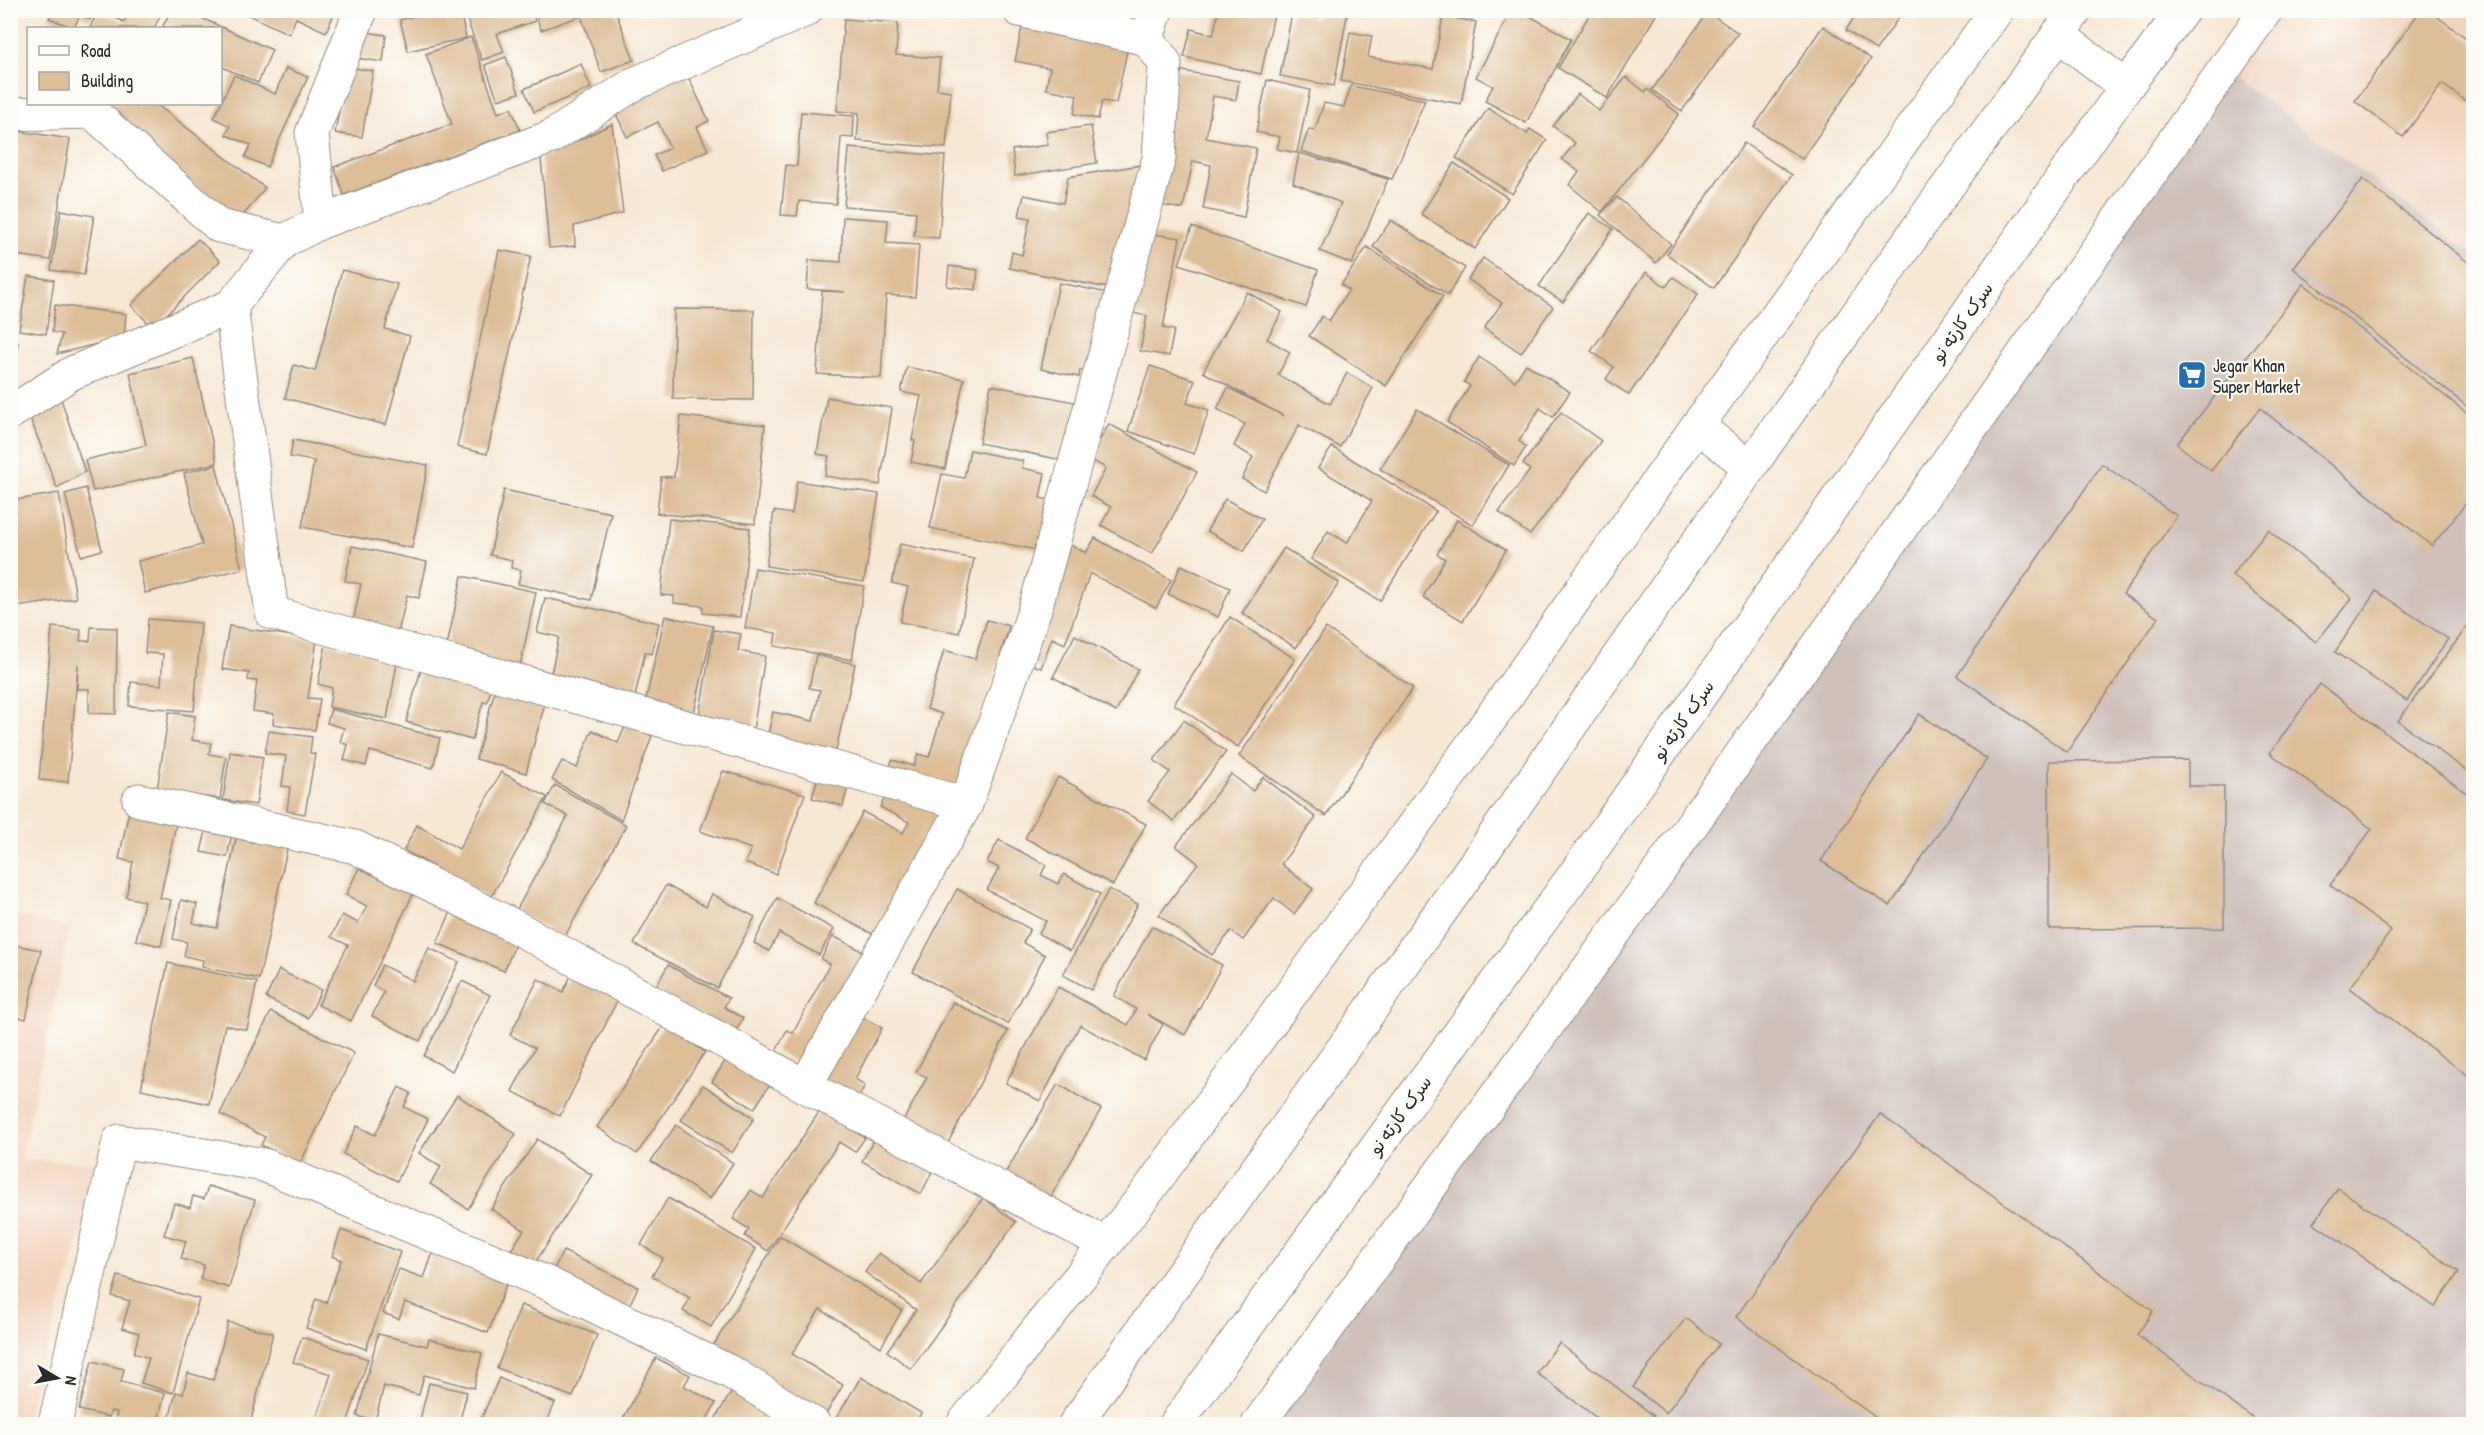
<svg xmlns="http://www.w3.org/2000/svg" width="2484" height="1435" font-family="'Patrick Hand','Playpen Sans Arabic',sans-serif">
  <rect width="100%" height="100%" fill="#fdfcf7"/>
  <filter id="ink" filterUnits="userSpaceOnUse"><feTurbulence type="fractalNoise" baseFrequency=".0167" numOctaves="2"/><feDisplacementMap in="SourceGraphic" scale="12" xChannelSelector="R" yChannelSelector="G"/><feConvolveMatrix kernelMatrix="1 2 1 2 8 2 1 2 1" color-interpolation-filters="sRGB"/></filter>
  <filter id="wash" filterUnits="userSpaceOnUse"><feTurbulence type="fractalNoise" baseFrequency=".008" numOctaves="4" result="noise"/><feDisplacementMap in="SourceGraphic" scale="24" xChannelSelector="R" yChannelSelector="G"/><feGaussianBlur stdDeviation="1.35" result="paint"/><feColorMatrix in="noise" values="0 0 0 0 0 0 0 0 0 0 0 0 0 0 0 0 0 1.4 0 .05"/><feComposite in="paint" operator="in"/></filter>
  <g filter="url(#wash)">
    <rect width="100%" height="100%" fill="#f7e8d4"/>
    <g fill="#f2d4be">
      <path d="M2266,11H2473V254L2224,70Z"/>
      <path d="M10,913L69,929L21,1160L102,1163L25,1424H10Z"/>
    </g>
    <path fill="#cfc0ba" d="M2224,70L2473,254V1424H1258Z"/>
    <g id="blocks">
      <g fill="#ddbe96">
        <path d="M53,10H94L90,20L80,15L74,28L49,18Z"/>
        <path d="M98,10L124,22L129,10L162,12L154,28H90Z"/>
        <path d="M171,10H184L272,50L258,83L220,66V28H162Z"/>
        <path d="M238,10H326L334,14L326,32L296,18L289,34Z"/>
        <path d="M438,10H473L474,13L461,16L466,38L408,51L400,20Z"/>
        <path d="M482,10H531L535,21L497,34L504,52L482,60L466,17Z"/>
        <path d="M534,10H615L634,60L601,72L581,16L541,30Z"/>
        <path d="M1069,10H1129L1126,23Z"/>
        <path d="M1219,10H1275L1261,74L1184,57L1191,29L1213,35Z"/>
        <path d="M1317,10H1348L1334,86L1280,76L1292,13L1316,18Z"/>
        <path d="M1438,10H1474L1473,19L1438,12Z"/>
        <path d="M1512,10H1519L1571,39L1526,123L1485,101L1493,86L1476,77Z"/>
        <path d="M1592,10H1659L1607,98L1558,68Z"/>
        <path d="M1859,10H1904L1876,50L1846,30Z"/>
        <path d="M2421,10H2428L2474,44V99L2470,104L2442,84L2403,137L2355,101Z"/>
        <path d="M1708,12L1738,33L1682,111L1652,90Z"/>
        <path d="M1443,16L1476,22L1461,104L1341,81L1350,32L1372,36L1368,57L1433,69Z"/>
        <path d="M844,19L898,23L896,55L940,58L937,89L951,91L946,148L857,141L859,113L837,111Z"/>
        <path d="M1023,23L1128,46L1116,103L1102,101L1098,119L1074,114L1077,95L1046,89L1050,68L1015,61Z"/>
        <path d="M1823,26L1871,59L1802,159L1754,127Z"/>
        <path d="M359,31L386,35L383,62L355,58Z"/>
        <path d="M471,37L498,113L511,108L520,130L344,195L334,167L452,124L426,54Z"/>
        <path d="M506,57L519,93L498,100L485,65Z"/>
        <path d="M581,64L591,88L534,112L524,89Z"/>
        <path d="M347,67L373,71L362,137L335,133Z"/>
        <path d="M286,68L308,77L267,167L245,157L251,145L226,135L230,126L214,118L234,75L275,94Z"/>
        <path d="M684,68L709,121L697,127L708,150L662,171L654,155L670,148L658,122L627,137L611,103Z"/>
        <path d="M1177,70L1239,81L1236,100L1213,96L1206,138L1256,148L1244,217L1203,209L1211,165L1193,161L1183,209L1153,204Z"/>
        <path d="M1626,77L1645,92L1647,89L1679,114L1602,212L1569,185L1579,172L1562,159L1575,143L1553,126L1578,94L1599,111Z"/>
        <path d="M1267,80L1310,90L1297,153L1277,149L1280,137L1256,132Z"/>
        <path d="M1351,86L1425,100L1392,179L1301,151L1309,129L1315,130L1324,103L1344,107Z"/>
        <path d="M93,104H132L137,107L140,104H156L265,188L238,222Z"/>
        <path d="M1488,108L1527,134L1530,129L1547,140L1512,194L1456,158Z"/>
        <path d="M801,112L854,116L853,138L841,137L836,204L799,201L797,216L781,215L786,165L797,166Z"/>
        <path d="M612,124L623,213L574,226L575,246L549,248L541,158Z"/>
        <path d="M1091,126L1097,163L1015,176L1012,150L1048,145L1046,132Z"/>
        <path d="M18,131L70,139L50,260L10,254V178Z"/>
        <path d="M1744,143L1792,175L1714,288L1667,254Z"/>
        <path d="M849,148L945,156L939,238L914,236L916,212L844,206Z"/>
        <path d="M1299,153L1388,179L1352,264L1320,251L1341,203L1293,183Z"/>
        <path d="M1454,163L1508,198L1475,249L1421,214Z"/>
        <path d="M1141,165L1118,290L1009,268L1012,252L1022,255L1030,218L1019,216L1024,195L1063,203L1068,177Z"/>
        <path d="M2363,179L2474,267V412L2293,268Z"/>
        <path d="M1617,197L1671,244L1656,263L1600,215Z"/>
        <path d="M61,210L94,216L84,275L51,270Z"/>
        <path d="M1589,213L1613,229L1563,302L1539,286Z"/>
        <path d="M843,217L888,220L886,243L919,245L915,297L886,295L881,378L817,374L822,291L845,292L807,289L809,260L841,262Z"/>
        <path d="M1391,220L1465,268L1448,295L1373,247Z"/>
        <path d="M1192,227L1318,270L1306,307L1179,264Z"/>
        <path d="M1147,233L1180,238L1163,328L1174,330L1169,356L1140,351L1147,316L1133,313Z"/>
        <path d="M198,239L220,261L153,328L131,305Z"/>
        <path d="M1367,247L1443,296L1386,386L1309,336L1322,316L1329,321L1349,290L1341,285Z"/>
        <path d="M499,250L531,256L487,454L457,447Z"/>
        <path d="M1483,258L1553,307L1521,353L1484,328L1502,303L1468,279Z"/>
        <path d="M949,266L978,270L976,290L947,286Z"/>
        <path d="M342,270L397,284L385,329L410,336L386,425L285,398L294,365L315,371Z"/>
        <path d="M1646,272L1666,287L1673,277L1698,294L1629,395L1606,379L1614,367L1591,351Z"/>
        <path d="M28,276L54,280L46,334L19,330Z"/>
        <path d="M1059,283L1113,294L1097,373L1080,370L1079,377L1041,369Z"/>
        <path d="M2304,284L2474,419V493L2432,546L2260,408L2211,471L2177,444Z"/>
        <path d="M1247,292L1282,312L1267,339L1290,352L1278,375L1330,404L1347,373L1373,388L1340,447L1299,425L1264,491L1242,479L1253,457L1234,446L1245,424L1217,409L1228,388L1284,416L1203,372Z"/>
        <path d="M55,305L126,314L124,337L57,354L62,334L52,332Z"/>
        <path d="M674,309L754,310L753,400L673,399Z"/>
        <path d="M10,342L18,343L13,375H10Z"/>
        <path d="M1479,357L1515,381L1526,364L1570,392L1553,417L1540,408L1519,441L1526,447L1514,466L1447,422L1470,386L1464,382Z"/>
        <path d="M193,358L217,463L93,491L85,460L146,445L130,373Z"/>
        <path d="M1150,366L1195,380L1187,403L1209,410L1194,454L1128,431Z"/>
        <path d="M907,367L964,379L945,469L911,462L915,441L912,440L921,396L901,392Z"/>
        <path d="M991,385L1084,404L1072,462L979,443Z"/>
        <path d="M59,393L85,472L57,488L29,415Z"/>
        <path d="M827,397L892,408L880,485L825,476L829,456L817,454Z"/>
        <path d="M1417,409L1509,465L1473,525L1380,469Z"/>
        <path d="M1561,412L1601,441L1530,535L1499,512L1530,470L1523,464Z"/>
        <path d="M681,416L765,425L755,524L657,513L661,477H674Z"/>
        <path d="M1109,424L1197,472L1152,554L1101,525L1111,507L1091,496L1106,468L1089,459Z"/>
        <path d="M293,440L428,465L412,548L302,527L314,461L290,457Z"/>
        <path d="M1332,447L1436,511L1380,601L1311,559L1328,531L1347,543L1372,501L1318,468Z"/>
        <path d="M970,450L1023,461L1022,468L1045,473L1040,498L1057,502L1046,552L930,528L942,474L964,478Z"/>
        <path d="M2102,464L2177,516L2123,594L2158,618L2067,752L1957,676Z"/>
        <path d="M216,465L242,569L145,593L138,561L202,545L184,473Z"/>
        <path d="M797,481L879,494L864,582L766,566L774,511L792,514Z"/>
        <path d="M86,488L102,550L81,556L65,494Z"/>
        <path d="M504,490L611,513L591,600L518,584L521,570L511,568L512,560L490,555Z"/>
        <path d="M59,493L76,598L10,608V501Z"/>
        <path d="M1225,499L1262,519L1244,551L1207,531Z"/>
        <path d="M669,519L750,528L740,617L703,613V606L674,603V596L661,595Z"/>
        <path d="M1457,520L1506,550L1463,621L1423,597L1445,559L1437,554Z"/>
        <path d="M2268,530L2352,598L2316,642L2232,575Z"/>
        <path d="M1095,538L1171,580L1156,608L1090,573L1065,644L1052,638L1041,668L1023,661L1067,543L1086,553Z"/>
        <path d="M900,544L974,559L959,633L900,622L908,587L892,583Z"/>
        <path d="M352,546L427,562L419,598L407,595L397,637L352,627L361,584L345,581Z"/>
        <path d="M1284,548L1339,583L1296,648L1242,613Z"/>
        <path d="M1181,565L1230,588L1218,617L1168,594Z"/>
        <path d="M755,568L864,586L852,660L774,646L776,633L745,628Z"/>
        <path d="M462,576L536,592L519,671L445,655Z"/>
        <path d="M2376,591L2448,639L2407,701L2335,652Z"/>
        <path d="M545,598L659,623L652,654L645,652L635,697L550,678L559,637L537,632Z"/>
        <path d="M665,616L713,626L692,722L643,712Z"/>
        <path d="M1230,617L1295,659L1238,747L1174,704Z"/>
        <path d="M2474,617V776L2398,721Z"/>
        <path d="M148,619L201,623L194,711L129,706L131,682L161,685L163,654L145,653Z"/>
        <path d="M987,620L1009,626L960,793L889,772L892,760L914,766L918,754L929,757L942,714L927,709L944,650L975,659Z"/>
        <path d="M229,626L317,640L308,698L320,699L315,730L273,724L274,714L253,711L257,681L248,680L249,673L222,669Z"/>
        <path d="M52,627L81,630L80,641H90L91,627L117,628L116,714L89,713V689H77L78,664L68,782L39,780Z"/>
        <path d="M1326,628L1413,688L1326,816L1239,756Z"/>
        <path d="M714,630L741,634L738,651L765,656L752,736L697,727Z"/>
        <path d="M1075,635L1138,669L1116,712L1053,677Z"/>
        <path d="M326,644L398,658L387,719L329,707L332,688L318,684Z"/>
        <path d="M816,655L855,664L834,759L766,744L773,712L813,721L820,690L809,688Z"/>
        <path d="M423,663L493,682L487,703L483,702L472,740L406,722Z"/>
        <path d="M2320,684L2474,799V1080L2350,988L2391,931L2330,885L2372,829L2270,753Z"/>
        <path d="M495,690L545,703L526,773L476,759Z"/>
        <path d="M331,709L440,738L433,768L370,751L366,766L344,760L348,745L340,742L344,728L327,723Z"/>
        <path d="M169,712L195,716L192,740L211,743L209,754L226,757L220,799L157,790Z"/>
        <path d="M1919,714L1987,759L1890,906L1821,861Z"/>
        <path d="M1184,720L1226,752L1174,821L1148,801L1170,772L1154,760Z"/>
        <path d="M627,722L652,736L621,820L552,780L562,761L577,768L592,730L618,743Z"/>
        <path d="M269,731L312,737L310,753L315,754L305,814L287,811L290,787L282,786L286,756L265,753Z"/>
        <path d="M230,752L263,757L256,805L223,800Z"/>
        <path d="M2188,760V786H2224V928L2049,929V761Z"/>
        <path d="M723,771L805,794L776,874L745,863L751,849L700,831Z"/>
        <path d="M501,772L547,797L490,899L404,850L417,825L459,849Z"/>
        <path d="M819,773L849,782L843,806L812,798Z"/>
        <path d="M1231,774L1253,791L1263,777L1316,818L1281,864L1313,889L1294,914L1274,898L1243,940L1231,931L1212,955L1159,915L1198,863L1176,846Z"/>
        <path d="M1058,777L1146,824L1113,885L1025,838Z"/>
        <path d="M555,785L626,825L564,938L516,911L568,816L545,804Z"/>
        <path d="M891,787L943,815L878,937L814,903L863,812L903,833L909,822L880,807Z"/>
        <path d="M129,810L177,820L160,898L171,900L161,946L136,940L144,901L126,897L133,862L119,859Z"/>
        <path d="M208,823L233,828L227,857L201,852Z"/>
        <path d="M238,829L289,840L259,979L202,967L203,960L184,956L187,942L173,939L181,900L197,904L193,923L217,928Z"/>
        <path d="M999,840L1046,865L1041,875L1058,884L1064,874L1100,894L1070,951L1039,934L1046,921L987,890L999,868L987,862Z"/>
        <path d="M359,868L413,894L351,1021L318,1005L348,945L331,937L342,915L358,923L367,906L346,895Z"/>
        <path d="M666,885L706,907L712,894L755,917L717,988L634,944Z"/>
        <path d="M957,889L1030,929L1023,943L1045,955L1008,1024L913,972Z"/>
        <path d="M1109,889L1138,904L1091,990L1063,975Z"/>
        <path d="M777,898L834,929L819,955L779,933L769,951L754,943Z"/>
        <path d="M453,907L519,935L504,971L437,943Z"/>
        <path d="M1152,926L1222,965L1185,1035L1147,1014L1163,1024L1144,1060L1080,1025L1040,1101L1006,1083L1058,987L1128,1025L1136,1009L1114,996Z"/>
        <path d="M833,936L870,955L809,1069L776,1051L787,1030L793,1033L830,964L821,959Z"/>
        <path d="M10,944L41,950L26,1019L10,1016Z"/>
        <path d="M429,948L459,962L420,1041L372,1016L384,992L373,986L382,965L413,981Z"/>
        <path d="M168,963L257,982L247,1030L225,1025L209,1104L141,1089Z"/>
        <path d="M668,965L729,998L724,1007L743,1018L735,1033L654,990Z"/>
        <path d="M279,970L321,990L308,1018L266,998Z"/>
        <path d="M573,972L620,995L560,1116L512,1091L535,1048L510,1035L538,979L563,992Z"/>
        <path d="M462,981L490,995L452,1071L424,1056Z"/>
        <path d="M953,1002L1008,1031L944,1150L900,1127L927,1077L916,1072Z"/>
        <path d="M271,1012L354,1053L300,1164L261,1145L265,1137L220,1114Z"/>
        <path d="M857,1014L882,1028L855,1079L865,1085L855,1104L819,1084Z"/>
        <path d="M664,1025L705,1052L637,1154L597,1127Z"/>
        <path d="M730,1053L772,1081L754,1109L712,1082Z"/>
        <path d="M1058,1084L1101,1109L1047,1203L1003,1177Z"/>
        <path d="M703,1085L754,1118L732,1153L681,1120Z"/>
        <path d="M399,1087L411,1093L404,1107L428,1119L397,1181L343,1154L357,1126L375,1135Z"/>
        <path d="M457,1095L516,1134L468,1209L430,1184L441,1167L419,1153Z"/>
        <path d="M821,1109L865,1138L855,1152L839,1142L768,1251L745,1236L749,1229L733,1219L751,1190L763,1198Z"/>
        <path d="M1880,1114L2153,1311L2137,1335L2261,1424H1885L1736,1317Z"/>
        <path d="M676,1125L733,1163L710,1199L651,1161Z"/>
        <path d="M875,1138L933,1170L921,1194L862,1161Z"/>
        <path d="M537,1139L592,1175L529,1272L506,1258L524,1230L491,1209Z"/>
        <path d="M208,1186L255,1200L229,1288L200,1279L204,1265L181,1259L186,1241L164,1235L174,1203L190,1208L193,1196L204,1199Z"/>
        <path d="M2338,1188L2459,1272L2435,1307L2314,1223Z"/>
        <path d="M668,1198L756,1249L711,1327L683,1311L690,1298L652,1276L663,1258L641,1245Z"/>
        <path d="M983,1198L1016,1222L911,1369L887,1351L916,1310L865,1272L879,1253L921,1284Z"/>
        <path d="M341,1230L400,1252L366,1349L306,1328L316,1299L326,1303L341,1260L332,1256Z"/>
        <path d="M780,1236L902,1310L881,1347L820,1309L792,1354L843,1385L823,1419L710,1351Z"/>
        <path d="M436,1244L511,1271L488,1333L405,1302L399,1319L383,1313L399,1269L424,1278Z"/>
        <path d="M563,1251L638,1287L624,1316L549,1280Z"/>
        <path d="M118,1276L199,1299L173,1393L141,1383L149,1358L134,1353L139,1333L122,1328L130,1301L112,1296Z"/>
        <path d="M521,1305L597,1335L573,1397L497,1368Z"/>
        <path d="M1686,1318L1719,1344L1666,1413L1633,1387Z"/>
        <path d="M228,1322L273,1333L250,1424H168L176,1392L183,1394L188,1373L213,1380Z"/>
        <path d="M378,1334L427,1346L429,1339L482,1353L474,1388L424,1375L419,1395L384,1386L375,1421L357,1416Z"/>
        <path d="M302,1337L368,1359L347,1424H315L331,1374L293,1362Z"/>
        <path d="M1559,1343L1654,1416L1648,1424H1605L1537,1373Z"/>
        <path d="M656,1358L690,1375L684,1386L716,1403L704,1424H629L622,1421Z"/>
        <path d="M92,1361L124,1369L121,1382L165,1393L157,1424H114L117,1412L111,1411L109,1417L79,1410Z"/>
        <path d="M861,1377L921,1413L915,1424H884L878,1420L875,1424H841L835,1420Z"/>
        <path d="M499,1378L555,1403L546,1424H479Z"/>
        <path d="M429,1383L467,1392L459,1424H419Z"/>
        <path d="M735,1386L797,1424H712Z"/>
      </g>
    </g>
  </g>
  <g filter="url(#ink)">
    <use href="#blocks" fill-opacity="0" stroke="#918a80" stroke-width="1.5"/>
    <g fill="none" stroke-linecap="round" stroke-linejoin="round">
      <g stroke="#918a80" stroke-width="35">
        <g id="street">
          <path d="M1019,10L1147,39"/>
          <path d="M10,114L92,112L219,226L284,241"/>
          <path d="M321,222L312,133L361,10"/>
          <path d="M231,306L272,613L966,804"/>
          <path d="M10,413L72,373L231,306L284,241L321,222L551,137L634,84L806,10"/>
          <path d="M139,800L355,847L510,924L805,1086L1106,1244"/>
          <path d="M805,1086L966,804L1035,609L1159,158L1165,63L1147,39L1156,10"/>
          <path d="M55,1424L119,1141L264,1165L547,1283L732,1373L814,1424"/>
          <path d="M963,1424L1147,1192L1469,749L1697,426L1997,10"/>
          <path d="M1258,1424L1652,881L2266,10"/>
        </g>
      </g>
      <g stroke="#918a80" stroke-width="35">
        <g id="highway">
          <path d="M2058,34L2126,87"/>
          <path d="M1697,426L1750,467"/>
          <path d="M1075,1424L1476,862L1750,467L1942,194L2076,10"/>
          <path d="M1176,1424L1575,874L2126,87L2183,10"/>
        </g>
      </g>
      <use href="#street" stroke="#fff" stroke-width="33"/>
      <use href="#highway" stroke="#fff" stroke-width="33"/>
    </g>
  </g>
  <defs>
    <g id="supermarket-square" transform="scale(1.5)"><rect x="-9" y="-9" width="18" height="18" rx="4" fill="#1f6fb2" stroke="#fdfcf7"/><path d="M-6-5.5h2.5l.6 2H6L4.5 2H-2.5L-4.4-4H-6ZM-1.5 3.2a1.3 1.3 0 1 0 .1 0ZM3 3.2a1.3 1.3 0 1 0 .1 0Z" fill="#fff"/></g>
  </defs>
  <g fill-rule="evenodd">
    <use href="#supermarket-square" x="2192" y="375"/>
  </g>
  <g text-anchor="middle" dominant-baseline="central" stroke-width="4.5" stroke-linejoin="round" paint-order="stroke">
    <g font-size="18" fill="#2b2b2b" stroke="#fdfcf7">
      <text transform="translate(1962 322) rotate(-55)">سرک کارته نو</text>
      <text transform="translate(1683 720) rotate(-55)">سرک کارته نو</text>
      <text transform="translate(1400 1115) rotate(-54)">سرک کارته نو</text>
    </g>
    <g font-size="18" fill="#2b2b2b" stroke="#fdfcf7" text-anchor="start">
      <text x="2213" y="365">Jegar Khan<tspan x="2213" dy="21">Super Market</tspan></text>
    </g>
  </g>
  <rect width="2484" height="1435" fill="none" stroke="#fdfcf7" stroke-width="36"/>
  <rect x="27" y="27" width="195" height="78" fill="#fdfcf7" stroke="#a9a8a5" stroke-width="1.5"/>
  <rect x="39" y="46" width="30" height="9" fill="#ffffff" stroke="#a9a8a5" stroke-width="1.5"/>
  <text x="81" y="57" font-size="18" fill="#2b2b2b">Road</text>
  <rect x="39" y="72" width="30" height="18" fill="#ddbe96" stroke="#a9a8a5" stroke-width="1.5"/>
  <text x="81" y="87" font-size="18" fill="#2b2b2b">Building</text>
  <g transform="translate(57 1378) rotate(100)" stroke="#fdfcf7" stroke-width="4.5" paint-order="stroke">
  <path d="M0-4.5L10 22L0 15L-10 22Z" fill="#2b2b2b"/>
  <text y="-9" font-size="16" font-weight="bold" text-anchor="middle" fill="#2b2b2b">N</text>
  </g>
</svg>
